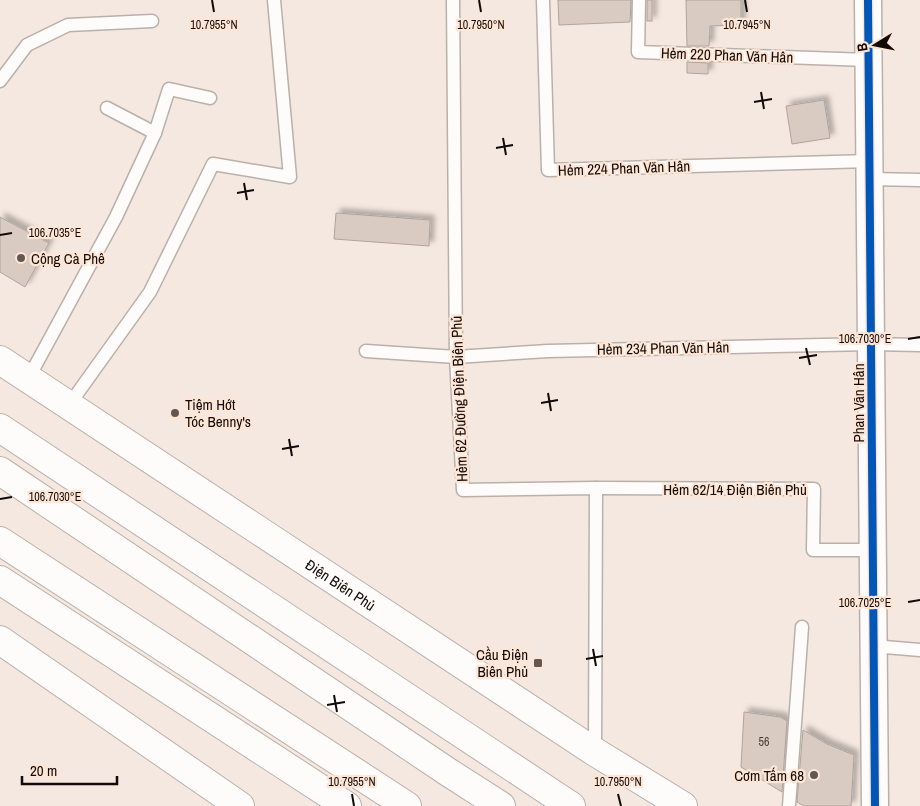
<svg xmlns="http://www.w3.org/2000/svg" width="920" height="806" font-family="'Archivo Narrow',sans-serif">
  <defs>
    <filter id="shadow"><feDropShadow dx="4.5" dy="-4.5" stdDeviation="2.5" flood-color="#0004"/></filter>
  </defs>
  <rect width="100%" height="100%" fill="#f5e8e0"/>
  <g fill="#dacbc2" stroke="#aea49e" filter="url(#shadow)">
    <path d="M558,0H631L630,22L559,25Z"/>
    <rect x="647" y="0" width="5" height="21"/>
    <path d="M686,0H741V25L710,26L709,46H687Z"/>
    <path d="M687,62L708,63V74L687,73Z"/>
    <path d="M824,100L830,138L792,144L786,106Z"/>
    <path d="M336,213L430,220L429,246L334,239Z"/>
    <path d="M0,217L49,243L25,287L0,272Z"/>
    <path d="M744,712L780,717L787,721L782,792L741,767Z"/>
    <path d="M803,730L827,744L854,755L851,806H804L797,802Z"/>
  </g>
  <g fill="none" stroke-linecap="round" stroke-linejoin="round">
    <g stroke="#bab0aa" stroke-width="15">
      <g id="lane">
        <path d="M453,0L456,357L463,490L596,488L595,752"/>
        <path d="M543,0L548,170L870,161"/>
        <path d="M639,0L638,52L868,60"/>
        <path d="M0,81L27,45L68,25L152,21"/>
        <path d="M107,108L155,133"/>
        <path d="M870,179L920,180"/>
        <path d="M366,351L456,357L548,351L871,344L920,345"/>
        <path d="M28,379L116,217L155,133L169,89L210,98"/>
        <path d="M69,405L150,292L213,164L290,177L274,0"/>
        <path d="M596,488L814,489L813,550H873"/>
        <path d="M873,646L920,650"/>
        <path d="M789,806L802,627"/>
      </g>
    </g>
    <g stroke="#bab0aa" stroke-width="29">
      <path id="street" d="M868,0L875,806"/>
    </g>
    <g stroke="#bab0aa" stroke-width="30">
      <g id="primary">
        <path id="s1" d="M0,360L595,752L683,806"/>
        <path d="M0,428L571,806"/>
        <path d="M0,580L347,806"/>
        <path d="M0,640L240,806"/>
      </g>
    </g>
    <g stroke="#bab0aa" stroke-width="30">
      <g id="highway">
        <path d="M0,471L448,772L501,806"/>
        <path d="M0,541L407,806"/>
      </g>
    </g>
    <use href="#lane" stroke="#fefcfa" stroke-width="12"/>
    <use href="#street" stroke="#fefcfa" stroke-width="26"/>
    <use href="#primary" stroke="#fefcfa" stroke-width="28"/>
    <use href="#highway" stroke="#fefcfa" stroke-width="28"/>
    <g stroke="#fee6d7" stroke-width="11">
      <path id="cycleway" d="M868,0L875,806"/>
    </g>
    <use href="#cycleway" stroke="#0057b8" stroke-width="8"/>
  </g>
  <path fill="none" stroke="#120a06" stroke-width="2" d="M212,0L214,12M479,0L481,12M745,0L747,12M761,92L764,109M754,102L772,99M503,138L506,155M496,148L513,145M244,183L247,200M237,193L254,190M0,235L12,233M908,339L920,337M806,348L810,365M799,358L817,355M548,393L551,411M541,403L558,400M289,439L292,456M282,449L299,446M0,499L12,497M908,602L920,600M593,649L596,666M586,659L603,656M334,695L337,712M327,705L345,702M352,794L354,806M618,794L621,806"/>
  <g fill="#615852" stroke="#fee6d7" stroke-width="2">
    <circle cx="21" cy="258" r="5"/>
    <circle cx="175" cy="413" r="5"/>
    <rect x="533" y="658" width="10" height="10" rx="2.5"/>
    <circle cx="814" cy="775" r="5"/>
  </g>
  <g text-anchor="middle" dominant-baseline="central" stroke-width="4.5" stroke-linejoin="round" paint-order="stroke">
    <g font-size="12" fill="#443a35">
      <text x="764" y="742">56</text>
    </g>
    <g font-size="15" fill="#120a06" stroke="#fee6d7">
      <text transform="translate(727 55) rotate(2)">Hẻm 220 Phan Văn Hân</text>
      <text transform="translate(624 168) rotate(-2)">Hẻm 224 Phan Văn Hân</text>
      <text transform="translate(663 348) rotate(-1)">Hẻm 234 Phan Văn Hân</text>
      <text transform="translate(459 399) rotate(-92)">Hẻm 62 Đường Điện Biên Phủ</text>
      <text transform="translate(858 403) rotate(-90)">Phan Văn Hân</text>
      <text x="735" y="489">Hẻm 62/14 Điện Biên Phủ</text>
      <text stroke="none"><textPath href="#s1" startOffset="408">Điện Biên Phủ</textPath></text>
    </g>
    <g font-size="15" fill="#120a06" stroke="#fee6d7" text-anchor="start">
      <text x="31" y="258">Cộng Cà Phê</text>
      <text x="185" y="404">Tiệm Hớt<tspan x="185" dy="17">Tóc Benny's</tspan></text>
      <text x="528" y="654" text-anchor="end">Cầu Điện<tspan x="528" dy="17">Biên Phủ</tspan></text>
      <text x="804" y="775" text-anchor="end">Cơm Tấm 68</text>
    </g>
  </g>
  <g font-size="12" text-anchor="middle" fill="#120a06" stroke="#fee6d7" stroke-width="4.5" stroke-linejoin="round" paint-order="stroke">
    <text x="214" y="29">10.7955°N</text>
    <text x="481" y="29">10.7950°N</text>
    <text x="747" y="29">10.7945°N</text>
    <text x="55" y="237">106.7035°E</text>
    <text x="865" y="343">106.7030°E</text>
    <text x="55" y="501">106.7030°E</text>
    <text x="865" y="607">106.7025°E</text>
    <text x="352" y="786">10.7955°N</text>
    <text x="618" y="786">10.7950°N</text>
  </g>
  <g transform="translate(875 45) rotate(260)" stroke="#fee6d7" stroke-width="4" paint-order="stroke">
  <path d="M0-4L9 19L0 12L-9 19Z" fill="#120a06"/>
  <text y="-8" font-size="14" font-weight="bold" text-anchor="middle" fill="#120a06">B</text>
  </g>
  <path d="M22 776v8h95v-8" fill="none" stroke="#120a06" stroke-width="2.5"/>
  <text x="30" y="776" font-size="15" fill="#120a06" stroke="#fee6d7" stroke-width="4" paint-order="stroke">20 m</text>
</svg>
